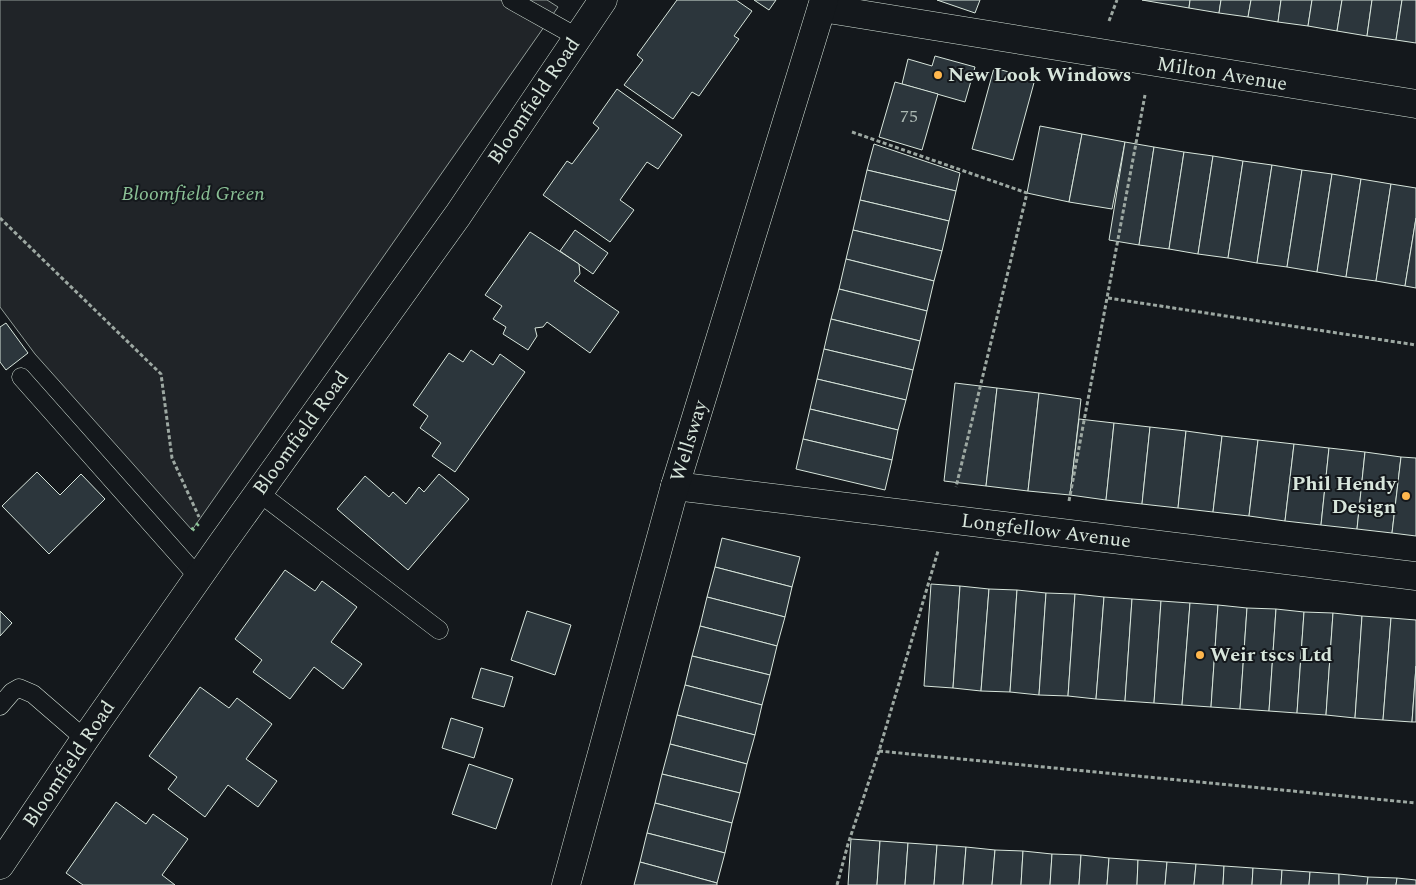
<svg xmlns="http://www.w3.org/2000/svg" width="1416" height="885" font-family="Spectral,serif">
  <rect width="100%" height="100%" fill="#14181c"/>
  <path fill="#202428" stroke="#939e99" d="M0,0H547L558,7L192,530L35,354L0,307Z"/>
  <g fill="#2c363c" stroke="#d8e6dc">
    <path d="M677,0H736L752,11L734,36L739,39L699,96L692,92L673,119L624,85L643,60L637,55Z"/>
    <path d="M754,0H776L769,10Z"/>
    <path d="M937,0H980L975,13Z"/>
    <path d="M1142,0H1190L1189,8Z"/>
    <path d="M1190,0H1221L1219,13L1189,8Z"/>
    <path d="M1221,0H1251L1248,17L1219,13Z"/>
    <path d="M1251,0H1281L1278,22L1248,17Z"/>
    <path d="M1281,0H1312L1308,26L1278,22Z"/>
    <path d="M1312,0H1342L1337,31L1308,26Z"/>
    <path d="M1342,0H1372L1367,36L1337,31Z"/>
    <path d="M1372,0H1402L1396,40L1367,36Z"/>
    <path d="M1402,0H1416V43L1396,40Z"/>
    <path d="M935,56L975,67L965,102L902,84L908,59L932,66Z"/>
    <path d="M994,68L1035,79L1013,160L972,149Z"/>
    <path d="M895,82L938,94L922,150L879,137Z"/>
    <path d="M617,89L682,135L658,169L647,162L620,200L634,210L610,242L543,195L567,161L572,164L599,128L593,123Z"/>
    <path d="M1040,126L1082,134L1069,202L1027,193Z"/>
    <path d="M1082,134L1125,142L1112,209L1069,202Z"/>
    <path d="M1125,142L1154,147L1139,245L1109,240Z"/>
    <path d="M874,144L960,173L956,191L867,170Z"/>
    <path d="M1154,147L1184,152L1169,249L1139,245Z"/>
    <path d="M1184,152L1213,156L1198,254L1169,249Z"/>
    <path d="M1213,156L1243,161L1228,258L1198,254Z"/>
    <path d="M1243,161L1272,165L1257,263L1228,258Z"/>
    <path d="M1272,165L1302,170L1287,267L1257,263Z"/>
    <path d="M867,170L956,191L949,221L860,200Z"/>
    <path d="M1302,170L1332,174L1317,272L1287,267Z"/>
    <path d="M1332,174L1361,179L1346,277L1317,272Z"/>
    <path d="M1361,179L1391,184L1376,281L1346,277Z"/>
    <path d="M1391,184L1416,188V218L1405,286L1376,281Z"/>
    <path d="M860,200L949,221L942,251L853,230Z"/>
    <path d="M1416,218V288L1405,286Z"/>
    <path d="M575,230L608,253L593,274L560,251Z"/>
    <path d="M853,230L942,251L934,281L846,259Z"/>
    <path d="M530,232L579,264L580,274L574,281L619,312L590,353L547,322L543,327L535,328L537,336L528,350L503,334L506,327L493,319L502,306L485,295Z"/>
    <path d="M846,259L934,281L927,311L839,289Z"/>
    <path d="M839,289L927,311L920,341L831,319Z"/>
    <path d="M831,319L920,341L913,370L824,349Z"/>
    <path d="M6,323L28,353L6,370L0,362V327Z"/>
    <path d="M824,349L913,370L906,400L817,379Z"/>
    <path d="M471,350L493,365L500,354L525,372L455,472L432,456L441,443L420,428L428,416L413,405L449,353L463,362Z"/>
    <path d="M817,379L906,400L898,430L810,409Z"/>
    <path d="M955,383L997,388L986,486L944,481Z"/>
    <path d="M997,388L1039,393L1028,491L986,486Z"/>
    <path d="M1039,393L1081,399L1070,495L1028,491Z"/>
    <path d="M810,409L898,430L892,460L803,439Z"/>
    <path d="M1079,419L1114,423L1106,500L1070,495Z"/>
    <path d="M1114,423L1150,427L1142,504L1106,500Z"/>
    <path d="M1150,427L1186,431L1178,508L1142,504Z"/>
    <path d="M1186,431L1222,436L1213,512L1178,508Z"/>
    <path d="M1222,436L1258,440L1249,516L1213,512Z"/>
    <path d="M803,439L892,460L885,490L796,469Z"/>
    <path d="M1258,440L1294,444L1285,521L1249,516Z"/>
    <path d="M1294,444L1329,448L1321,525L1285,521Z"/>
    <path d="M1329,448L1365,452L1357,529L1321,525Z"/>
    <path d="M1365,452L1401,457L1392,533L1357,529Z"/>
    <path d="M1401,457L1416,458V536L1392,533Z"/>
    <path d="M37,472L60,495L81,474L105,499L49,554L2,506Z"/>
    <path d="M439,474L469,499L408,570L337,509L365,476L389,497L393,492L406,504L419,487L424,492Z"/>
    <path d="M722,538L800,557L792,587L715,567Z"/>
    <path d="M715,567L792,587L785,617L707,597Z"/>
    <path d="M285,570L315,591L322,581L357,607L331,642L362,664L343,689L314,667L290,699L253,672L262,660L235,639Z"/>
    <path d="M931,584L960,586L953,688L924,686Z"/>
    <path d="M960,586L989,589L981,691L953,688Z"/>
    <path d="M989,589L1017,590L1010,692L981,691Z"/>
    <path d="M1017,590L1046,593L1039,695L1010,692Z"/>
    <path d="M1046,593L1075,594L1068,696L1039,695Z"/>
    <path d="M1075,594L1104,597L1096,699L1068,696Z"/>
    <path d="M707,597L785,617L777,646L700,626Z"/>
    <path d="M1104,597L1132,599L1125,701L1096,699Z"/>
    <path d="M1132,599L1161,601L1154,703L1125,701Z"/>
    <path d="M1161,601L1190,603L1182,705L1154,703Z"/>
    <path d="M1190,603L1218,605L1211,707L1182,705Z"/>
    <path d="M1218,605L1247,608L1240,709L1211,707Z"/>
    <path d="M1247,608L1276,609L1269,711L1240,709Z"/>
    <path d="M1276,609L1304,612L1297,713L1269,711Z"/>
    <path d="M0,611L12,623L0,636Z"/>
    <path d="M527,611L571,625L555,675L511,660Z"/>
    <path d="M1304,612L1333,613L1326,715L1297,713Z"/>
    <path d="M1333,613L1362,616L1355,718L1326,715Z"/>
    <path d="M1362,616L1391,618L1383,720L1355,718Z"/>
    <path d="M1391,618L1416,620V666L1412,722L1383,720Z"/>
    <path d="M700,626L777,646L770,675L692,656Z"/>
    <path d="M692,656L770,675L762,705L685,685Z"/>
    <path d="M1416,666V722H1412Z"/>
    <path d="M481,668L513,677L504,707L472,698Z"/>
    <path d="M685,685L762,705L755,735L677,715Z"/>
    <path d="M200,687L229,708L237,698L272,724L246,759L277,781L258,807L228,785L205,817L168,789L177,777L149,756Z"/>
    <path d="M677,715L755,735L747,764L670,744Z"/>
    <path d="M451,718L483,728L474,758L442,748Z"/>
    <path d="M670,744L747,764L740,793L662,774Z"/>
    <path d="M469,764L513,779L496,829L452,814Z"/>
    <path d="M662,774L740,793L732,823L655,803Z"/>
    <path d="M116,802L146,824L153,814L188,839L162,875L175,885H83L66,873Z"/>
    <path d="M655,803L732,823L725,853L647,833Z"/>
    <path d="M647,833L725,853L717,883L640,862Z"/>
    <path d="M851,839L880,841L877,885H848Z"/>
    <path d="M880,841L908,843L905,885H877Z"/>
    <path d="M908,843L937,845L934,885H905Z"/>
    <path d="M937,845L966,847L963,885H934Z"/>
    <path d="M966,847L995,850L992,885H963Z"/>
    <path d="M995,850L1023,851L1021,885H992Z"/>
    <path d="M1023,851L1052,854L1050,885H1021Z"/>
    <path d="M1052,854L1081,855L1079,885H1050Z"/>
    <path d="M1081,855L1109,858L1107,885H1079Z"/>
    <path d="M1109,858L1138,860L1137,885H1107Z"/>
    <path d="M1138,860L1167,862L1165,885H1137Z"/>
    <path d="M640,862L717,883V885H634Z"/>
    <path d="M1167,862L1196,864L1194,885H1165Z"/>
    <path d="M1196,864L1224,866L1223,885H1194Z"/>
    <path d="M1224,866L1253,868L1252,885H1223Z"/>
    <path d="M1253,868L1282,870L1281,885H1252Z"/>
    <path d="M1282,870L1310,872L1309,885H1281Z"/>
    <path d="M1310,872L1339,874V885H1309Z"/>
    <path d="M1339,874L1368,877L1367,885H1339Z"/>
    <path d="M1368,877L1397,878L1396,885H1367Z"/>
    <path d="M1397,878L1416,880V885H1396Z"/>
  </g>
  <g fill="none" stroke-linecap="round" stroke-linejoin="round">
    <g stroke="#d8e6dc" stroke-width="19">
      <g id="service">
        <path d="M511,0L577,37"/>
        <path d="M21,377L199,578"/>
        <path d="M258,492L439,630"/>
        <path d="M0,706L12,692L19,688L33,694L85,739"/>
      </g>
    </g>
    <g stroke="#d8e6dc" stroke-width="29">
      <g id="minor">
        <path d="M822,8L1416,104"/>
        <path d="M675,486L1416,576"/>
      </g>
    </g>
    <g stroke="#d8e6dc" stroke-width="29">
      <path id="tertiary" d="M0,865L85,739L221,545L458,215L603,0"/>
    </g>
    <g stroke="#d8e6dc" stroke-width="29">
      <path id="primary" d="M566,885L675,486L824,0"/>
    </g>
    <g stroke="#9da8a2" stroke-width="3" stroke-dasharray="4 2.5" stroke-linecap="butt">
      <path d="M1109,21L1117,0"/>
      <path d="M852,132L1027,193L956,487"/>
      <path d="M0,218L161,374L172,458L199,517"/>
      <path d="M1108,298L1416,345"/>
      <path d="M1069,501L1145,95"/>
      <path d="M879,751L1416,803"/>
      <path d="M837,885L848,844L879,751L938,551"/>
    </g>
    <use href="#service" stroke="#14181c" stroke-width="18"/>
    <use href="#minor" stroke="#14181c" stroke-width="28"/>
    <use href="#tertiary" stroke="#14181c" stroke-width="28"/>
    <use href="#primary" stroke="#14181c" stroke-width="28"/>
    <path stroke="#8ac095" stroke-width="4" stroke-dasharray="2.5 4" stroke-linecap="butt" d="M192,530L201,521"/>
  </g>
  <g fill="#ffb74d" stroke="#14181c" stroke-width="2">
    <circle cx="938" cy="75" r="5"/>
    <circle cx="1406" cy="496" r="5"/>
    <circle cx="1200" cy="655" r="5"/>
  </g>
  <g text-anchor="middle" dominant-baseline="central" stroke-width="4" stroke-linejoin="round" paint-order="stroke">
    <g font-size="18" fill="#adbab4">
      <text x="909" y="116">75</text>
    </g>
    <g font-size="20" fill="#d8e6dc" stroke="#14181c">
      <text transform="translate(1222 74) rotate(9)">Milton Avenue</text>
      <text transform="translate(534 101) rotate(-56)">Bloomfield Road</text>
      <text transform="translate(301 433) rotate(-54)">Bloomfield Road</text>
      <text transform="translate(689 441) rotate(-73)">Wellsway</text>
      <text transform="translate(1046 531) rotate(7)">Longfellow Avenue</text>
      <text transform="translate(69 764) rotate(-56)">Bloomfield Road</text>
    </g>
    <g font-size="20" font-weight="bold" fill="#d8e6dc" stroke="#14181c" text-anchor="start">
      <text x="948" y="75">New Look Windows</text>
      <text x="1396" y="484" text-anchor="end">Phil Hendy<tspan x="1396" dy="23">Design</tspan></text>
      <text x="1210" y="655">Weir tscs Ltd</text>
    </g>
    <g font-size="20" font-style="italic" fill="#8ac095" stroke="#14181c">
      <text x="193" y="194">Bloomfield Green</text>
    </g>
  </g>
</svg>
